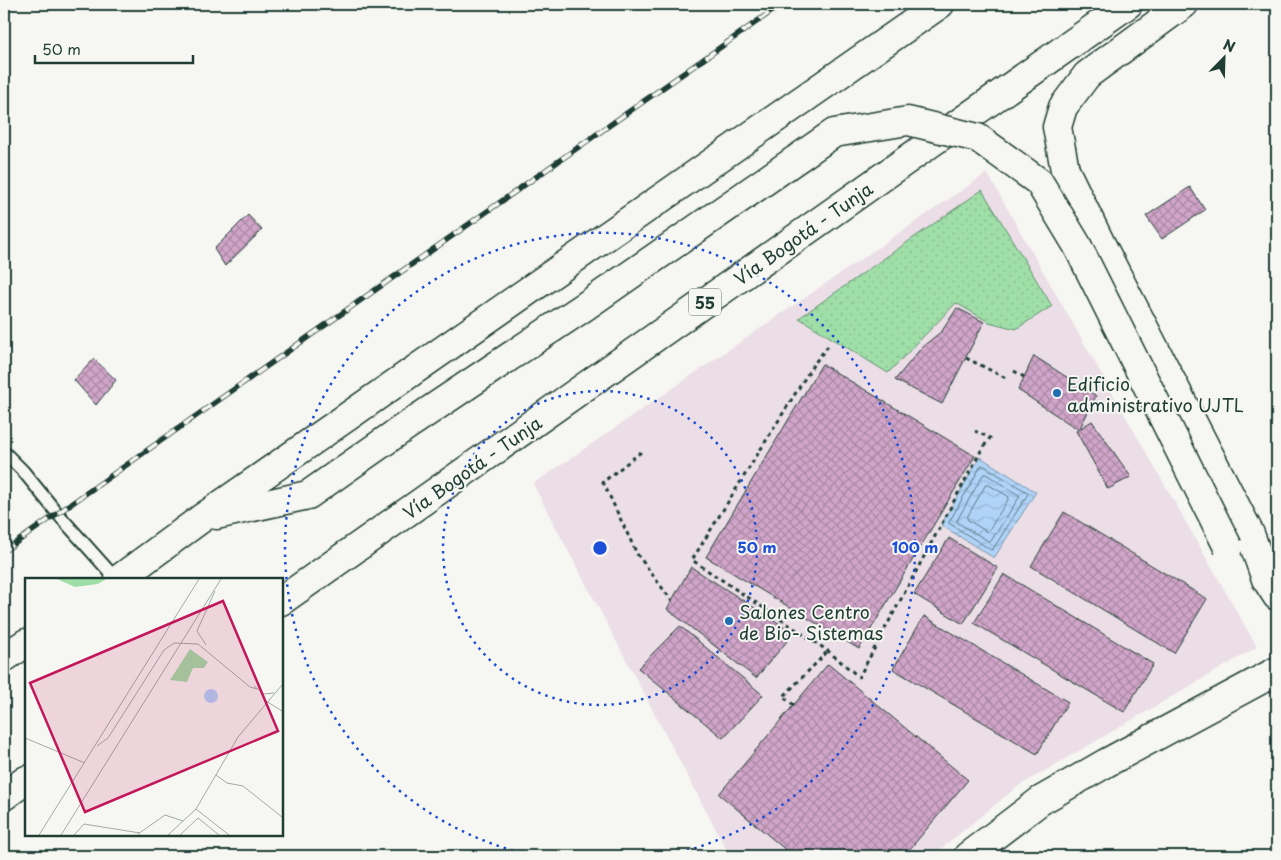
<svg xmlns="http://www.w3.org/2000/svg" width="1281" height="860" font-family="'Playpen Sans',sans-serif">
  <defs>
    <pattern id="grass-dots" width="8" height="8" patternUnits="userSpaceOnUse" patternTransform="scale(1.25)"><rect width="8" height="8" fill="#9fdfa7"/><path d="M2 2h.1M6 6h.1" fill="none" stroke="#88c090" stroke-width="1.8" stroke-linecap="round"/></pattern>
    <pattern id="water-waves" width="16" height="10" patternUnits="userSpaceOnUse" patternTransform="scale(1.25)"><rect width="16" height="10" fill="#b0d3f8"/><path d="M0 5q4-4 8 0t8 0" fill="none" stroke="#97b6d5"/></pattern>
    <pattern id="building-cross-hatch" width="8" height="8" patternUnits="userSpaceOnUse" patternTransform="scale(1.25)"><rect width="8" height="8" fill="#d1a5c9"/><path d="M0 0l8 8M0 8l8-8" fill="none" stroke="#a988a4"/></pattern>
  </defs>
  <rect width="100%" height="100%" fill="#f6f6f2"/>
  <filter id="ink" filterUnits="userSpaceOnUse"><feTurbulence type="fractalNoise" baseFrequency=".02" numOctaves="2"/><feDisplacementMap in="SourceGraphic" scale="10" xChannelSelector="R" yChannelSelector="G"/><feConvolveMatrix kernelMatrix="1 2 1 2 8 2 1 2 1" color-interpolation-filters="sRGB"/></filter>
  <g filter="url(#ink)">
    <path fill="#ebdee6" d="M987,173L1257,647L1017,787L932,856H730L533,484Z"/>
    <path fill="url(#grass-dots)" stroke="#5f8e6e" d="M982,190L1052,306L1016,329L989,322L956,303L888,373L799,318Z"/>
    <path fill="url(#water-waves)" stroke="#7697aa" d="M980,457L1036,492L994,558L941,525Z"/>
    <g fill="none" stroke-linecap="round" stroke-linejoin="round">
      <g stroke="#597982" stroke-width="1">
        <path d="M982,465L1027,492L1028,494L993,549L991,550L949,523Z"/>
        <path d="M984,474H986L1020,496L991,541L990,542L958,523L957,521Z"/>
        <path d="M986,485H989L1008,496L1009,498L989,530L987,532L968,520L967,518Z"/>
      </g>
    </g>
    <g fill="url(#building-cross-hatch)" stroke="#1f3d34">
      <path d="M1190,187L1205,210L1162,239L1146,216Z"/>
      <path d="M248,215L262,230L225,266L214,249Z"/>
      <path d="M957,308L984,322L942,404L895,380L922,347L942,331Z"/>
      <path d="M1034,356L1096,396L1079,430L1018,390Z"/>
      <path d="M94,359L116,380L96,405L74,380Z"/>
      <path d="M822,364L975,456L859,649L706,557Z"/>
      <path d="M1092,421L1131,477L1108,489L1076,431Z"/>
      <path d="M1064,512L1207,599L1174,653L1031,566Z"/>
      <path d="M949,538L998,568L963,624L914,594Z"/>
      <path d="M691,567L794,633L756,678L667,609Z"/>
      <path d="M1004,574L1153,664L1124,712L974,623Z"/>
      <path d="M924,616L1068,702L1037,754L893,669Z"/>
      <path d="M680,626L763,695L723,738L638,668Z"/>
      <path d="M828,664L968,780L904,856H793L719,794Z"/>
    </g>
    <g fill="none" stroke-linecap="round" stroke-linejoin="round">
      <g stroke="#1f3d34" stroke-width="15">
        <path id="service" d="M4,452L23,471L58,514L116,579"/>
      </g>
      <g stroke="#1f3d34" stroke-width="31">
        <path id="tertiary" d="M968,856L1040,801L1106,763L1277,671"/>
      </g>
      <g stroke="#1f3d34" stroke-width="31">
        <g id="trunk">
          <path d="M1184,4L1087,75L1063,107L1057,127L1065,170L1100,242L1250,534L1266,579L1277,596"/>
          <path d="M216,515L308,495L405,427L551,329"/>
          <path d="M119,579L202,518L940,4"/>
          <path d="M281,601L1128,4"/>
          <path d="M4,658L26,643"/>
          <path d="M4,796L26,780"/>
        </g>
      </g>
      <g stroke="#1f3d34" stroke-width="3" stroke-dasharray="4 4" stroke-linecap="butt">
        <path d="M828,346L813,365L692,560L828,651L859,677L982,449L990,438L975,431"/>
        <path d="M966,358L1008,379"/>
        <path d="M1014,371L1024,377"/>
        <path d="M641,452L603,482L637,554L672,601"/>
        <path d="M794,705L783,697L828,651"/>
      </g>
      <use href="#service" stroke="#f6f6f2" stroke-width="11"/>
      <use href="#tertiary" stroke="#f6f6f2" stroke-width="28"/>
      <use href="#trunk" stroke="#f6f6f2" stroke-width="28"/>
      <g stroke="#1f3d34" stroke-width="5.5">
        <path id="rail" d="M4,551L782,4"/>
      </g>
      <use href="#rail" stroke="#f6f6f2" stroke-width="4" stroke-dasharray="11" stroke-linecap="butt"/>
      <g stroke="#1f3d34" stroke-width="31" stroke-linecap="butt">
        <path id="trunk-bridge" d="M551,329L584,307L834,133L908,121L978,138L1039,182L1077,245L1228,547"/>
      </g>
      <use href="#trunk-bridge" stroke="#f6f6f2" stroke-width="28"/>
    </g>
  </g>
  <g fill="none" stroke="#1d4ed8" stroke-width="2.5" stroke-dasharray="2.5 5">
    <circle cx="600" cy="548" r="157"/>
    <path d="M535 856A315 315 0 1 1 665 856"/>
  </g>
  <g fill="#1f6fb2" stroke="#f6f6f2" stroke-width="2">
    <circle cx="1057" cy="393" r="5"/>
    <circle cx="729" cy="621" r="5"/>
  </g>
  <g text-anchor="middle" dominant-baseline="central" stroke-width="4" stroke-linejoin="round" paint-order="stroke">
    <rect fill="#f6f6f2" stroke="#60746d" stroke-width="1" x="689" y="288.5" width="32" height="27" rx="4"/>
    <g font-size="16" font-weight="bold" fill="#1f3d34">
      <text x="705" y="302">55</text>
    </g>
    <g font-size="18" fill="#1f3d34" stroke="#f6f6f2">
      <text transform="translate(803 233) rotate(-35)">Vía Bogotá - Tunja</text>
      <text transform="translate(472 467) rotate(-35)">Vía Bogotá - Tunja</text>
    </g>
    <g font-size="18" fill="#1f3d34" stroke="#f6f6f2" text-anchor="start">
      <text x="1067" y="383">Edificio<tspan x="1067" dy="21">administrativo UJTL</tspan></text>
      <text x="739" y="611">Salones Centro<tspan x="739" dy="21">de Bio- Sistemas</tspan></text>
    </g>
  </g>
  <g transform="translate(25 578)">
    <rect width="258" height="258" fill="#f6f6f2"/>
    <path d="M165,71L183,84L179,90H168L162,104L145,102Z" fill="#9fdfa7"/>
    <path d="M32,1H81L73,6L50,9Z" fill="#9fdfa7"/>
    <path d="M179 118a7 7 0 1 1 14 0a7 7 0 1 1-14 0Z" fill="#b0d3f8"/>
    <path fill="none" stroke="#a0aca6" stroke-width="1" d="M181,67L172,53L190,13M229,108L239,116L249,115M241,123L257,133M0,160L60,185M72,168L83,160L139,72L149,65L173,66L225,109L232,111M191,197L202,205L218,208L257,239M171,231L204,257M113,256L140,237L158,243M14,257L174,1M36,257L196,1M49,257L59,246L115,255M143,257L171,231L213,159L257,107M155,257L173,240L194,257"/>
    <path fill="#c2185b" fill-opacity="0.15" stroke="#c2185b" stroke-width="2.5" d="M198,23L253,153L60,234L5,105Z"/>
    <rect width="258" height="258" fill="none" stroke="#1f3d34" stroke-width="2.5"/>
  </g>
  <circle cx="600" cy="548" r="8" fill="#1d4ed8" stroke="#f6f6f2" stroke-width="2.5"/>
  <g font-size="15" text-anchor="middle" font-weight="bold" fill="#1d4ed8" stroke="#f6f6f2" stroke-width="4" stroke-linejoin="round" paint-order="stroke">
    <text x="757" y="553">50 m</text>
    <text x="915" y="553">100 m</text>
  </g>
  <rect width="1281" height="860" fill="none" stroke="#f6f6f2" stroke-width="20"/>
  <rect x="10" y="10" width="1261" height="840" fill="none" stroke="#1f3d34" stroke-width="2" filter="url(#ink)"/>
  <g transform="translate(1224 58) rotate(23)" stroke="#f6f6f2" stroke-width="4" paint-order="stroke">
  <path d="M0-4L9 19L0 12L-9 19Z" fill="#1f3d34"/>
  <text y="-8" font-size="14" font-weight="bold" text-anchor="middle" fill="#1f3d34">N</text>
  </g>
  <path d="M35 55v8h158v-8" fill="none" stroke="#1f3d34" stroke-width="2.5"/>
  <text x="42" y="55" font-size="15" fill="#1f3d34" stroke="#f6f6f2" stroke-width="4" paint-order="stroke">50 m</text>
</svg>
